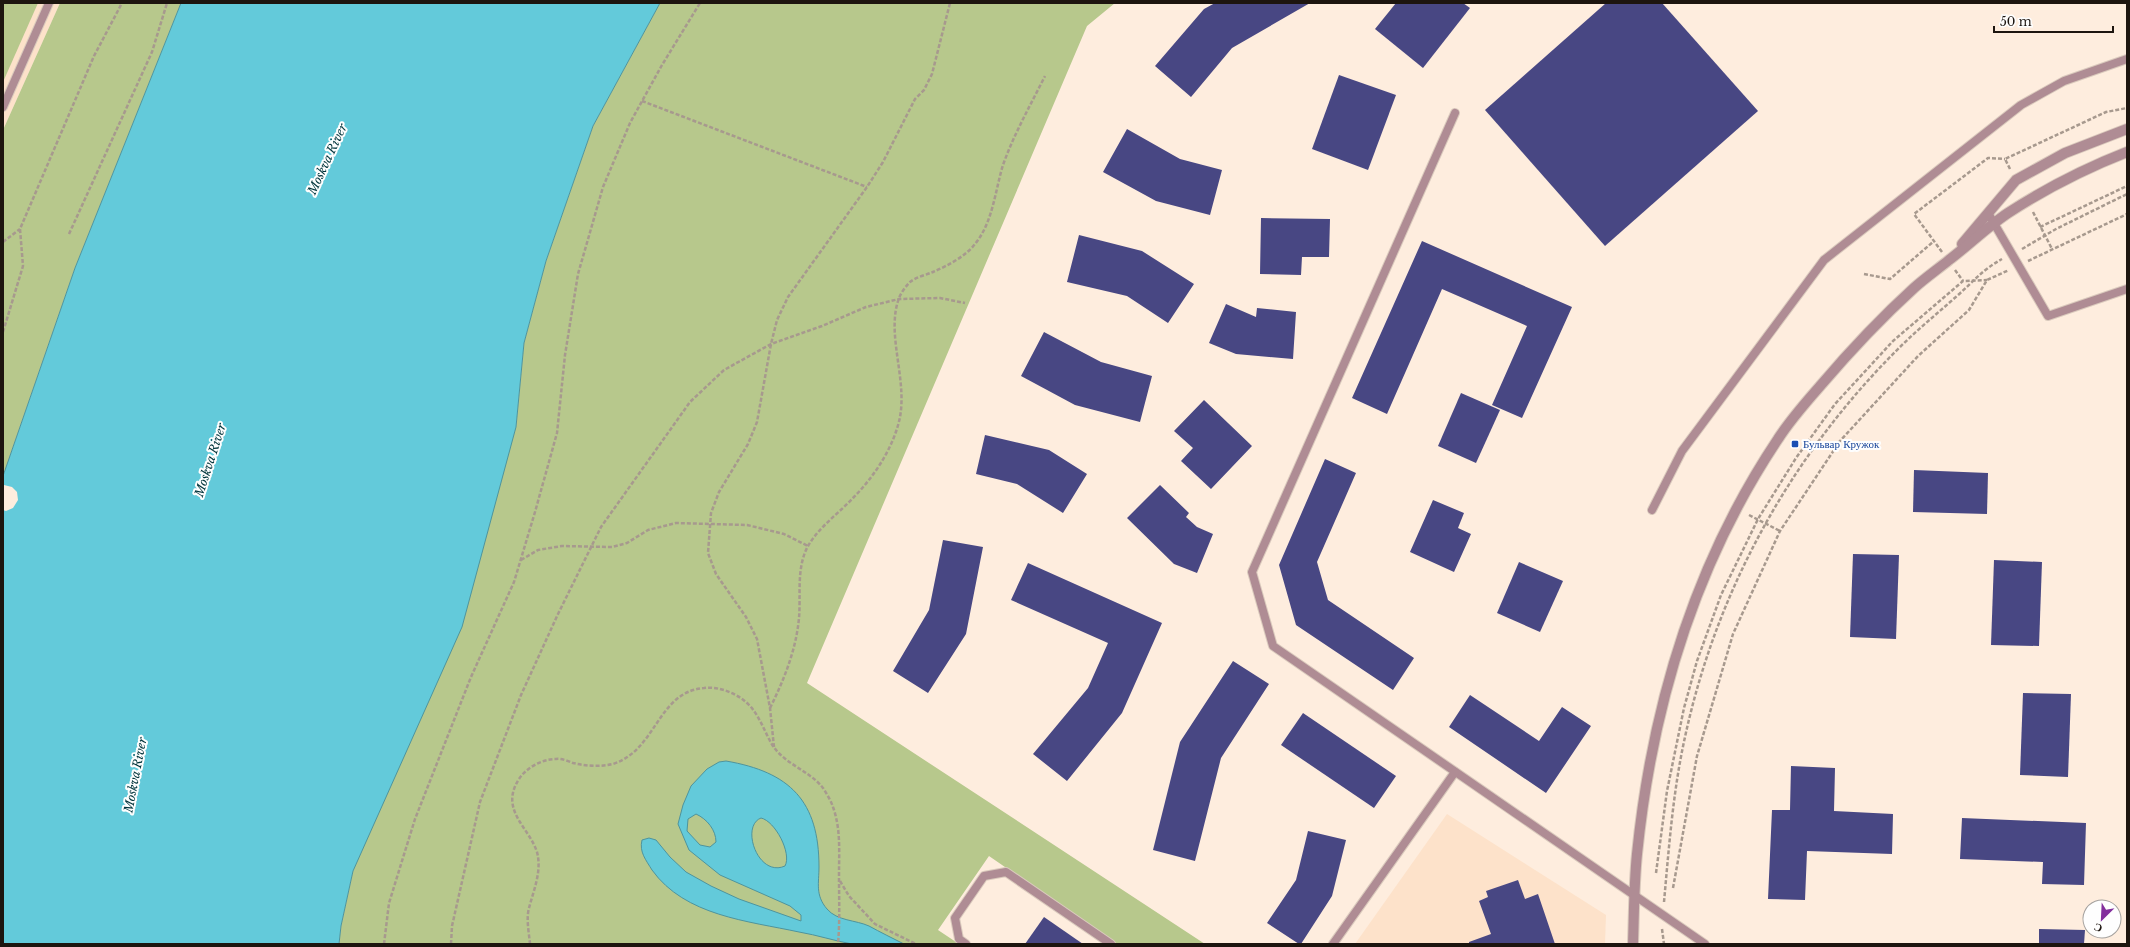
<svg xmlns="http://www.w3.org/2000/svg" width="2130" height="947" font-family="'Libre Baskerville',serif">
  <rect width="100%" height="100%" fill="#feedde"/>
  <g fill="#fde2ca">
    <path d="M3,3H60L3,130Z"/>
    <path d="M1447,814L1606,915L1605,944H1355Z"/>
  </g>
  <g fill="#b7c88c">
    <path d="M3,3H38L3,82Z"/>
    <path d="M60,3H181L75,268L3,476V130Z"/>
    <path d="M660,3H1115L1087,26L807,683L1205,944H1117L989,856L938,930L959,944H339L341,926L353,871L516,427L524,343L546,261L593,126Z"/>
  </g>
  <g fill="#63cada" stroke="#4e949d" fill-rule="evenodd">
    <path d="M181,3H660L593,126L546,261L524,343L516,427L462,627L353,871L341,926L339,944H3V476L75,268Z"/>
    <path d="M726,761C790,772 819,801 819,867C819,883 815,895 827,909C837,921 856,920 869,926C880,932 892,938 904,944C887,944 868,947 852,944C835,941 817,935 799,932C748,921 685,916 652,870C646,860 639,852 642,840L649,838L656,840L670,857L686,872L711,886L739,899L801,921V915L790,906L720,875L689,850L678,824L683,805L691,786L707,769L719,762ZM696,814C707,819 716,830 716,842L710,847L700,845L687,831L688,819ZM761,818C775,821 792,853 785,866C758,878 740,826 761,818Z"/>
  </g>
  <path fill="#feedde" d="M4,485L12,487L17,492L18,500L13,508L6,511L3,510Z"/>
  <g fill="#484783">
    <path d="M1215,3H1310L1232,48L1191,97L1155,66L1204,9Z"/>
    <path d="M1396,3H1463L1470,8L1423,68L1375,29Z"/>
    <path d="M1606,3H1662L1758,111L1605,246L1485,110Z"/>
    <path d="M1339,75L1396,95L1368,170L1312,149Z"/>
    <path d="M1127,129L1180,159L1222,170L1210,215L1156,201L1103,172Z"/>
    <path d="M1261,218L1330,219L1329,257H1302L1301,275L1260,274Z"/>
    <path d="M1079,235L1142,251L1194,284L1168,323L1127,296L1067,282Z"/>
    <path d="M1422,241L1572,307L1522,418L1492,405L1527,326L1442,289L1387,414L1352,398Z"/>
    <path d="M1226,304L1256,317L1257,308L1296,312L1293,359L1236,354L1209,343Z"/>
    <path d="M1044,332L1101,362L1152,376L1140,422L1075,405L1021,376Z"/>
    <path d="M1461,393L1500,410L1476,463L1438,446Z"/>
    <path d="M1204,400L1252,446L1211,489L1181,461L1193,448L1174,431Z"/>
    <path d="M985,435L1049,450L1087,474L1063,513L1017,484L976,474Z"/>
    <path d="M1325,459L1356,473L1317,562L1328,600L1414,658L1393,690L1296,625L1279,565Z"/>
    <path d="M1914,470L1988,473L1987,514L1913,512Z"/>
    <path d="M1160,485L1189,513L1186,517L1197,527L1213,534L1197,573L1174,564L1127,518Z"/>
    <path d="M1433,500L1464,513L1458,528L1471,534L1454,572L1410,552Z"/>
    <path d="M943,540L983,547L966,634L928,693L893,671L929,610Z"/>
    <path d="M1853,554L1899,555L1896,639L1850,637Z"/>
    <path d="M1994,560L2042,562L2039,646L1991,645Z"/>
    <path d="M1519,562L1563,581L1540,632L1497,613Z"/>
    <path d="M1028,563L1162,623L1122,713L1067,781L1033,754L1088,688L1108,643L1011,600Z"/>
    <path d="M1233,661L1269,684L1221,758L1195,861L1153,850L1180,742Z"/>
    <path d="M2023,693L2071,694L2068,777L2020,775Z"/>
    <path d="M1470,695L1539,741L1562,707L1591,726L1546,793L1449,727Z"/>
    <path d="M1303,713L1396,776L1374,808L1281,745Z"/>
    <path d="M1791,766L1835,768L1834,811L1893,814L1892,854L1807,851L1805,900L1768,899L1772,810H1790Z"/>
    <path d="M1962,818L2086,823L2084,885L2042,884L2043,862L1960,859Z"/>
    <path d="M1308,831L1346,840L1332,896L1301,944H1299L1267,923L1296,880Z"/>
    <path d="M1518,880L1525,899L1538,894L1555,944H1469V942L1491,934L1479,901L1488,897L1486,891Z"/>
    <path d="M1044,917L1083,944H1025Z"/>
    <path d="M2039,929L2085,930L2084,944H2039Z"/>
  </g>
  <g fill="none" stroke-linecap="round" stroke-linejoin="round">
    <g stroke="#dacabd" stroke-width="10">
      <g id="service">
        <path d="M3,107L49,3"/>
        <path d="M1455,113L1252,572L1273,646L1705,944"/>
        <path d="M1988,213L2048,316L2127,289"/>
        <path d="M1652,510L1682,451L1824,260L2021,105L2064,81L2127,59"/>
        <path d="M966,944L959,939L955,918L984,876L1006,872L1111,944"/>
        <path d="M1333,944L1455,772"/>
      </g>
    </g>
    <g stroke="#dacabd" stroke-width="12">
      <g id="minor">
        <path d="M1962,244L2016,180L2065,153L2127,129"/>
        <path d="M1633,944C1634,914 1634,884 1637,854C1652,707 1695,563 1778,439C1790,420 1806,402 1821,385C1850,351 1881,318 1914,288C1925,278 1938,269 1949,260C1969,245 1987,227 2008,213C2045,189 2086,168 2127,152"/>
      </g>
    </g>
    <g stroke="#a7998e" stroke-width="2.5" stroke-dasharray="4 2" stroke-linecap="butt">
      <path d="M642,101L867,187"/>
      <path d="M2010,169L2005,159L2106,112L2127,108"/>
      <path d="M2033,212L2052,249"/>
      <path d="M2040,227L2127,186"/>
      <path d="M69,234L152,52L167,3"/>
      <path d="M3,242L20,229"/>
      <path d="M2022,249L2056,229L2127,194"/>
      <path d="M1942,252L1914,214L1988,158L2005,159"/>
      <path d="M2028,261L2127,214"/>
      <path d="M1955,270L1963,281"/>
      <path d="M1864,274L1890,279L1934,241"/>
      <path d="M3,332L23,266L20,229L94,56L122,3"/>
      <path d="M1749,515L1780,531"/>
      <path d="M521,560L538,550L562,546L612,547L627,543L648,530L676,523L747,525L784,534L808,546"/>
      <path d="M770,708C784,680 796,650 799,618C801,595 796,568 808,546C819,527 838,514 853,498C874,477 894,447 900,417C907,379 887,336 898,301C900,294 905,287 910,282C916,277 926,275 933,272C947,266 966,256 975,244C993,222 995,191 1003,165C1014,134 1030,106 1045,76"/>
      <path d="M774,747L770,708L757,639L746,617L716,574L708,553L711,513L719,492L748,444L757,422L771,344L777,320L788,297L867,187L883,162L915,99L924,90L932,74L950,3"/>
      <path d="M1656,873L1667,791L1684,708L1697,661L1721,595L1758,519L1796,458L1835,404L1893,341L1963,281L1987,280"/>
      <path d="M840,881L849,896L875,924L916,944"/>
      <path d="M1673,888L1697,756L1733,634L1780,531L1840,441L1918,356L1969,310L1987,280L2009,270"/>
      <path d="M1664,902C1669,847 1673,791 1685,737C1717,589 1792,454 1899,348C1918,329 1938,313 1958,295C1975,280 1981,271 2002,259"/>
      <path d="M1662,929L1664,944"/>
      <path d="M384,944L389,903L415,819L471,677L514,582L535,512L557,433L565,355L578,274L603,187L630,123L662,65L700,3"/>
      <path d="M451,944L452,926L480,802L521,695L558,614L601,527L690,402L724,370L771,344L822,326L866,307L899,299L940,298L965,303"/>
      <path d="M530,944C529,933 526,919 529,908C534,889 542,871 537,852C529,827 499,810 519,779C526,768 542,759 556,759C561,758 568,761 573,763C586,766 600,767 613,764C657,750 657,692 704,688C722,686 744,696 754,711C762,722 766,735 773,746C786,765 810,771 823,788C827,794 831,801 833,807C841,829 839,853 839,875C839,898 840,921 838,944"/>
    </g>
    <use href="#service" stroke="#af8c94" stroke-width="8"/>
    <use href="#minor" stroke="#af8c94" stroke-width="10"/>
  </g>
  <rect fill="#1a4fb4" stroke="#fefefe" stroke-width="1.5" x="1791" y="440" width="8" height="8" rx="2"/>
  <g text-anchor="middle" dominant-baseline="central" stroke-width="4" stroke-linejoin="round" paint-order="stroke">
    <g font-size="11" fill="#164399" stroke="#fefefe" text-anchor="start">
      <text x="1803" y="444">Бульвар Кружок</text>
    </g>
    <g font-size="12" font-style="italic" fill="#00343b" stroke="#fefefe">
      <text transform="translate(327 159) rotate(-65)">Moskva River</text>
      <text transform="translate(210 460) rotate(-72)">Moskva River</text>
      <text transform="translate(135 775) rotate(-79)">Moskva River</text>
    </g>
  </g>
  <rect width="2130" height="947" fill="none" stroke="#1d150f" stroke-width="8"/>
  <g transform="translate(2102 919) rotate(204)"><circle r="19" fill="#fefefe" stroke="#a4a19e"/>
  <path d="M0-3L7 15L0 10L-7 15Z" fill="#832f9d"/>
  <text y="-6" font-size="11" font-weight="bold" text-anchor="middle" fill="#1d150f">С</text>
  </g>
  <path d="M1994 26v6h119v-6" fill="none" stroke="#1d150f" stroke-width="2"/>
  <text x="2000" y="26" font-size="12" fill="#1d150f" stroke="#fefefe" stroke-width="3" paint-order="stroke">50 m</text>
</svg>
